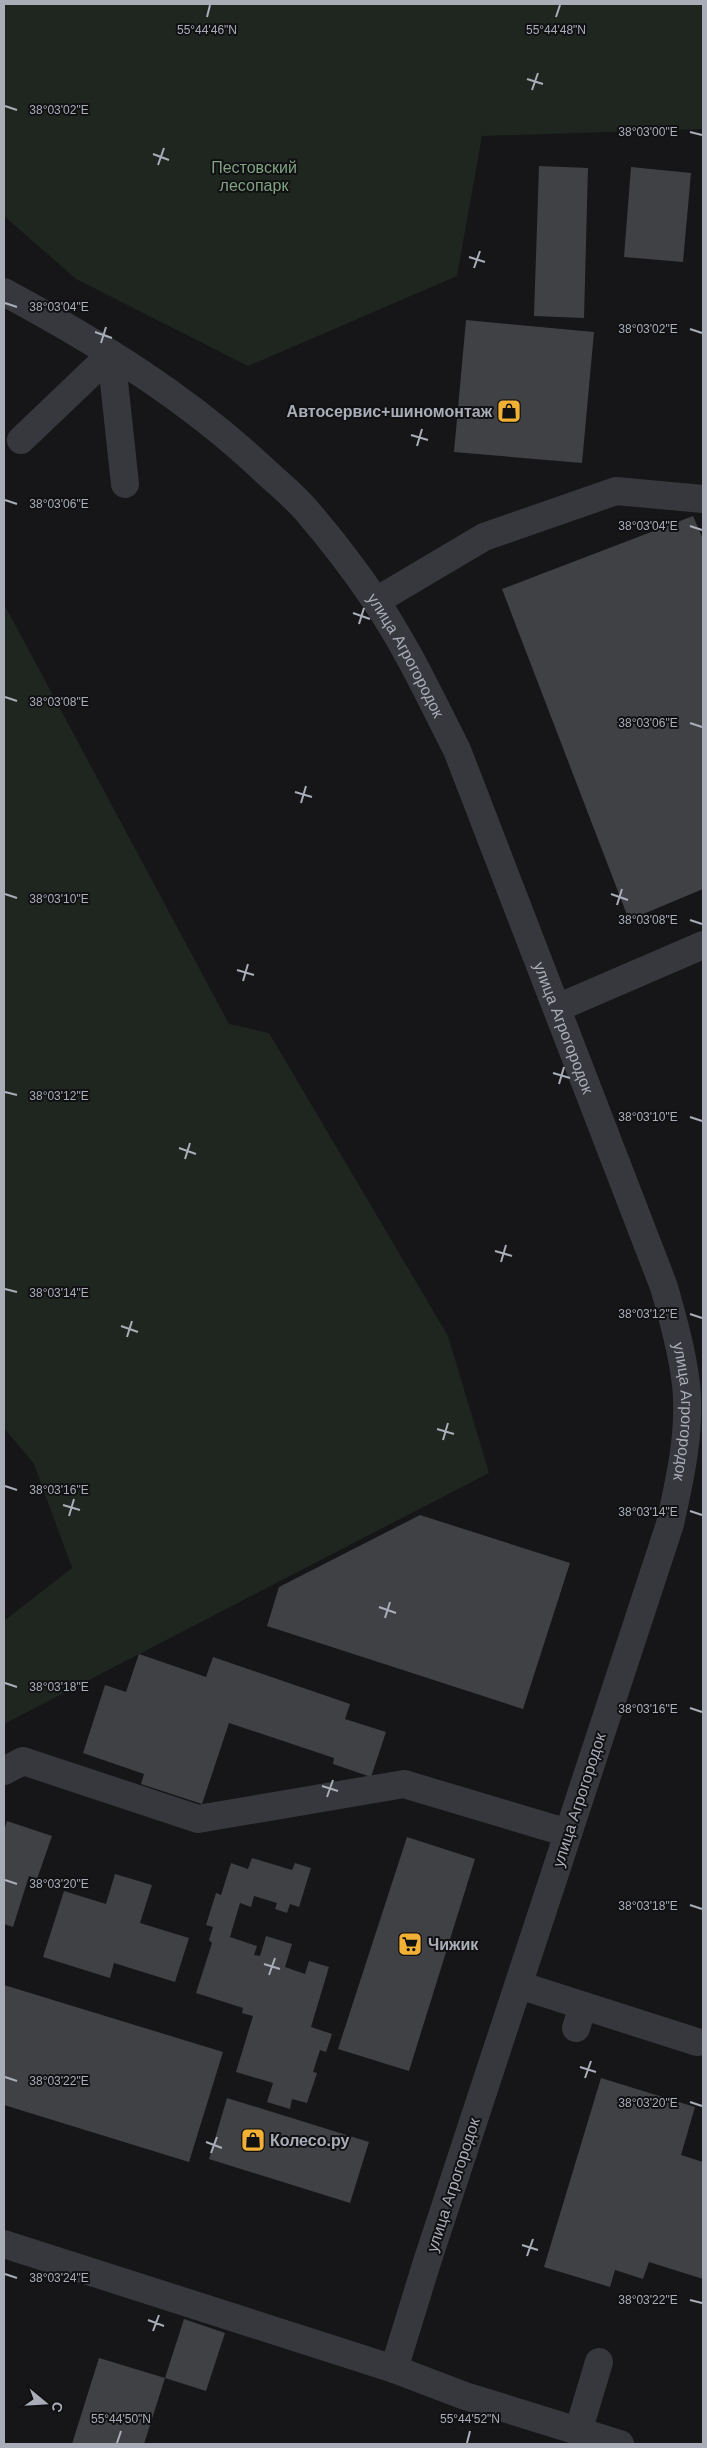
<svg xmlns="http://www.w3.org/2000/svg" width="707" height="2448" font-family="Arial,sans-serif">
  <rect width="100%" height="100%" fill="#161618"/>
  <g fill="#1e261f">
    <path d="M4,4H703V129L482,136L457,276L248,366L76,279L4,216Z"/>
    <path d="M4,604L229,1024L269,1033L448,1336L489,1473L4,1724V1621L72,1568L34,1464L4,1428Z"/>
  </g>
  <g fill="#404145">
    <path d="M539,166L588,168L584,318L534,316Z"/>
    <path d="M631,167L691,173L683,262L624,257Z"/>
    <path d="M466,320L594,332L582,463L454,452Z"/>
    <path d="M693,516L703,539V889L629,920L502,589Z"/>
    <path d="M420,1515L570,1563L523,1709L267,1626L279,1587Z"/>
    <path d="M139,1654L206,1677L213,1657L350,1704L345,1719L386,1732L371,1777L333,1764L334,1758L229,1723L202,1804L141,1784L144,1774L83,1753L105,1685L126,1692Z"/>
    <path d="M7,1821L52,1836L37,1879L29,1876L13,1927L4,1924V1831Z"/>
    <path d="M407,1837L475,1859L409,2071L338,2049Z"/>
    <path d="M252,1858L292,1870L295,1863L311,1868L299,1907L290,1904L287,1913L275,1909L277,1903L254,1896L251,1907L240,1903L230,1937L257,1946L254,1955L260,1956L266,1936L292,1944L285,1967L305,1974L309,1961L329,1967L311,2027L332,2034L326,2052L320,2050L313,2072L317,2073L307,2103L292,2099L290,2109L267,2102L273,2083L236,2072L253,2016L242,2013L243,2008L196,1993L212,1943L209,1940L213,1927L206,1925L216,1893L221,1895L231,1863L248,1869Z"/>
    <path d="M115,1874L152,1885L140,1923L189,1938L175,1982L114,1963L110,1978L43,1957L64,1891L106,1904Z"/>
    <path d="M4,1985L223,2052L189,2162L4,2105Z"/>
    <path d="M601,2078L695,2107L681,2155L703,2162V2279L649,2262L643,2279L615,2270L610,2287L544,2267Z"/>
    <path d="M227,2098L369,2142L350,2203L209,2159Z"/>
    <path d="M184,2319L225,2333L206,2391L165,2378Z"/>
    <path d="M99,2358L165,2378L144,2444H72Z"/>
  </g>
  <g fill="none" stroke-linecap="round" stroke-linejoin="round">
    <g stroke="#37383d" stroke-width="28">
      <path id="s1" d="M4,292C97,342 188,398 265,471C279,484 294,496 306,510C331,539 354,569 375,600C407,647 431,699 457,750L664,1287C673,1319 682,1351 686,1384C691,1431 680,1479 670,1524L427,2262L394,2369"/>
      <path d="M111,354L125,484"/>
      <path d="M21,440L111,354"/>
      <path d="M376,601L484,537L616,491L703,499"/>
      <path d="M557,1008L703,945"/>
      <path d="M4,1771L23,1761L198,1819L404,1784L568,1833"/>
      <path d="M519,1985L697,2042"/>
      <path d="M576,2028L583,2006"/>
      <path d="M4,2244L394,2369L465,2396L620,2444"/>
      <path d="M578,2432L599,2362"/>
    </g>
  </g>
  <path fill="none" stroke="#a8adb8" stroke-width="2" d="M207,17L210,5M556,17L560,5M527,79L543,84M532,90L538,73M5,106L17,110M690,132L702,135M153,154L169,160M158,165L164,148M469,257L485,262M474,268L480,251M5,303L17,307M690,329L702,333M95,332L112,338M101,343L106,327M411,435L428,440M417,446L422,429M5,500L17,504M690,526L702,530M353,613L370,619M359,624L364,608M5,697L17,701M690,723L702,727M295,792L312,797M301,803L306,786M5,894L17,898M611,894L628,900M617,905L622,889M690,920L702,924M237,970L254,975M243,981L248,964M553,1073L570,1078M559,1084L564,1067M5,1092L17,1095M690,1117L702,1121M179,1148L196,1154M185,1159L190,1143M495,1251L512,1256M501,1262L506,1245M5,1289L17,1292M690,1314L702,1318M121,1326L138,1332M127,1337L132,1321M437,1429L454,1434M443,1440L448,1423M5,1486L17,1490M63,1505L80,1510M690,1511L702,1515M69,1516L74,1499M379,1607L396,1613M385,1618L390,1602M5,1683L17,1687M690,1708L702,1712M322,1786L338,1791M327,1797L333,1780M5,1880L17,1884M690,1905L702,1909M264,1964L280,1969M269,1975L275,1958M580,2067L596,2072M5,2077L17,2081M585,2078L591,2061M690,2102L702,2106M206,2142L222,2148M211,2153L217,2137M522,2245L538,2250M527,2256L533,2239M5,2274L17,2278M690,2300L702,2303M148,2320L164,2326M153,2331L159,2315M117,2443L121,2431M467,2443L470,2431"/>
  <defs>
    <g id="shop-square" transform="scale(1.25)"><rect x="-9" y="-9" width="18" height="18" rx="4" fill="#f2b134" stroke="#111113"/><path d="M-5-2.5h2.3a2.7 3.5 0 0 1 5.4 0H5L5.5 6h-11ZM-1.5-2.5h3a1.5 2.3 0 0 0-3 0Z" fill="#111"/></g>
    <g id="supermarket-square" transform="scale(1.25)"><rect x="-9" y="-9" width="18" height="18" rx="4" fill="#f2b134" stroke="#111113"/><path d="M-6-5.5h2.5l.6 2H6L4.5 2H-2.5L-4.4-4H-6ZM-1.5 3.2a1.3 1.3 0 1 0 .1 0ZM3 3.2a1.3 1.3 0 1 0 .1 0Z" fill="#111"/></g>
  </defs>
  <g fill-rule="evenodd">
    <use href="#shop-square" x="509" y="411"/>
    <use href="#supermarket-square" x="410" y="1944"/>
    <use href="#shop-square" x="253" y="2140"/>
  </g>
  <g text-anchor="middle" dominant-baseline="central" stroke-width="4" stroke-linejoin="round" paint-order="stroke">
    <g font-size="16" fill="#7fa381" stroke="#111113">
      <text x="254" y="167">Пестовский<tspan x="254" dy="18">лесопарк</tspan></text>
    </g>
    <g font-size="16" font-weight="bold" fill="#a8adb8" stroke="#111113" text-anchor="start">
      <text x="492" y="411" text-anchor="end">Автосервис+шиномонтаж</text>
      <text x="428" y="1944">Чижик</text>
      <text x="270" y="2140">Колесо.ру</text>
    </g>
    <g font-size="16" fill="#a8adb8" stroke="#111113">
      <text stroke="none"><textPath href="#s1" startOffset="551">улица Агрогородок</textPath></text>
      <text stroke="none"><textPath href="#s1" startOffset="956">улица Агрогородок</textPath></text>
      <text stroke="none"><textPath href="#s1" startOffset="1361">улица Агрогородок</textPath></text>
      <text transform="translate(579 1800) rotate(-72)">улица Агрогородок</text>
      <text transform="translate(453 2185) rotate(-72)">улица Агрогородок</text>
    </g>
  </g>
  <g font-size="12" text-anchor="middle" fill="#a8adb8" stroke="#111113" stroke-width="4" stroke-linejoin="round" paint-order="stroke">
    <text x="207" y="34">55°44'46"N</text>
    <text x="556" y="34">55°44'48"N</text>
    <text x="59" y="114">38°03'02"E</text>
    <text x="648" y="136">38°03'00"E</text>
    <text x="59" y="311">38°03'04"E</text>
    <text x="648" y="333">38°03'02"E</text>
    <text x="59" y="508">38°03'06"E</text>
    <text x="648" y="530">38°03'04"E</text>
    <text x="59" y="706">38°03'08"E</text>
    <text x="648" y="727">38°03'06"E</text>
    <text x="59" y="903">38°03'10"E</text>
    <text x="648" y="924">38°03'08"E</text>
    <text x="59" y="1100">38°03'12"E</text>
    <text x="648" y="1121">38°03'10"E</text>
    <text x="59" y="1297">38°03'14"E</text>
    <text x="648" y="1318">38°03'12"E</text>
    <text x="59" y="1494">38°03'16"E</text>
    <text x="648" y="1516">38°03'14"E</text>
    <text x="59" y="1691">38°03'18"E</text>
    <text x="648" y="1713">38°03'16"E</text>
    <text x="59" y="1888">38°03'20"E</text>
    <text x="648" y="1910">38°03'18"E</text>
    <text x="59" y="2085">38°03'22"E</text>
    <text x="648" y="2107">38°03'20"E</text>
    <text x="59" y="2282">38°03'24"E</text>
    <text x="648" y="2304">38°03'22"E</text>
    <text x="121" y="2423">55°44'50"N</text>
    <text x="470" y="2423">55°44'52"N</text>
  </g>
  <rect width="707" height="2448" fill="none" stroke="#a8adb8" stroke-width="10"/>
  <g transform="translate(45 2403) rotate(108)" stroke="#111113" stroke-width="4" paint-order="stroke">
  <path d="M0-4L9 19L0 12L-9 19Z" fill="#a8adb8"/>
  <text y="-8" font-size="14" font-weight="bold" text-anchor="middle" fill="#a8adb8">С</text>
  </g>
</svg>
